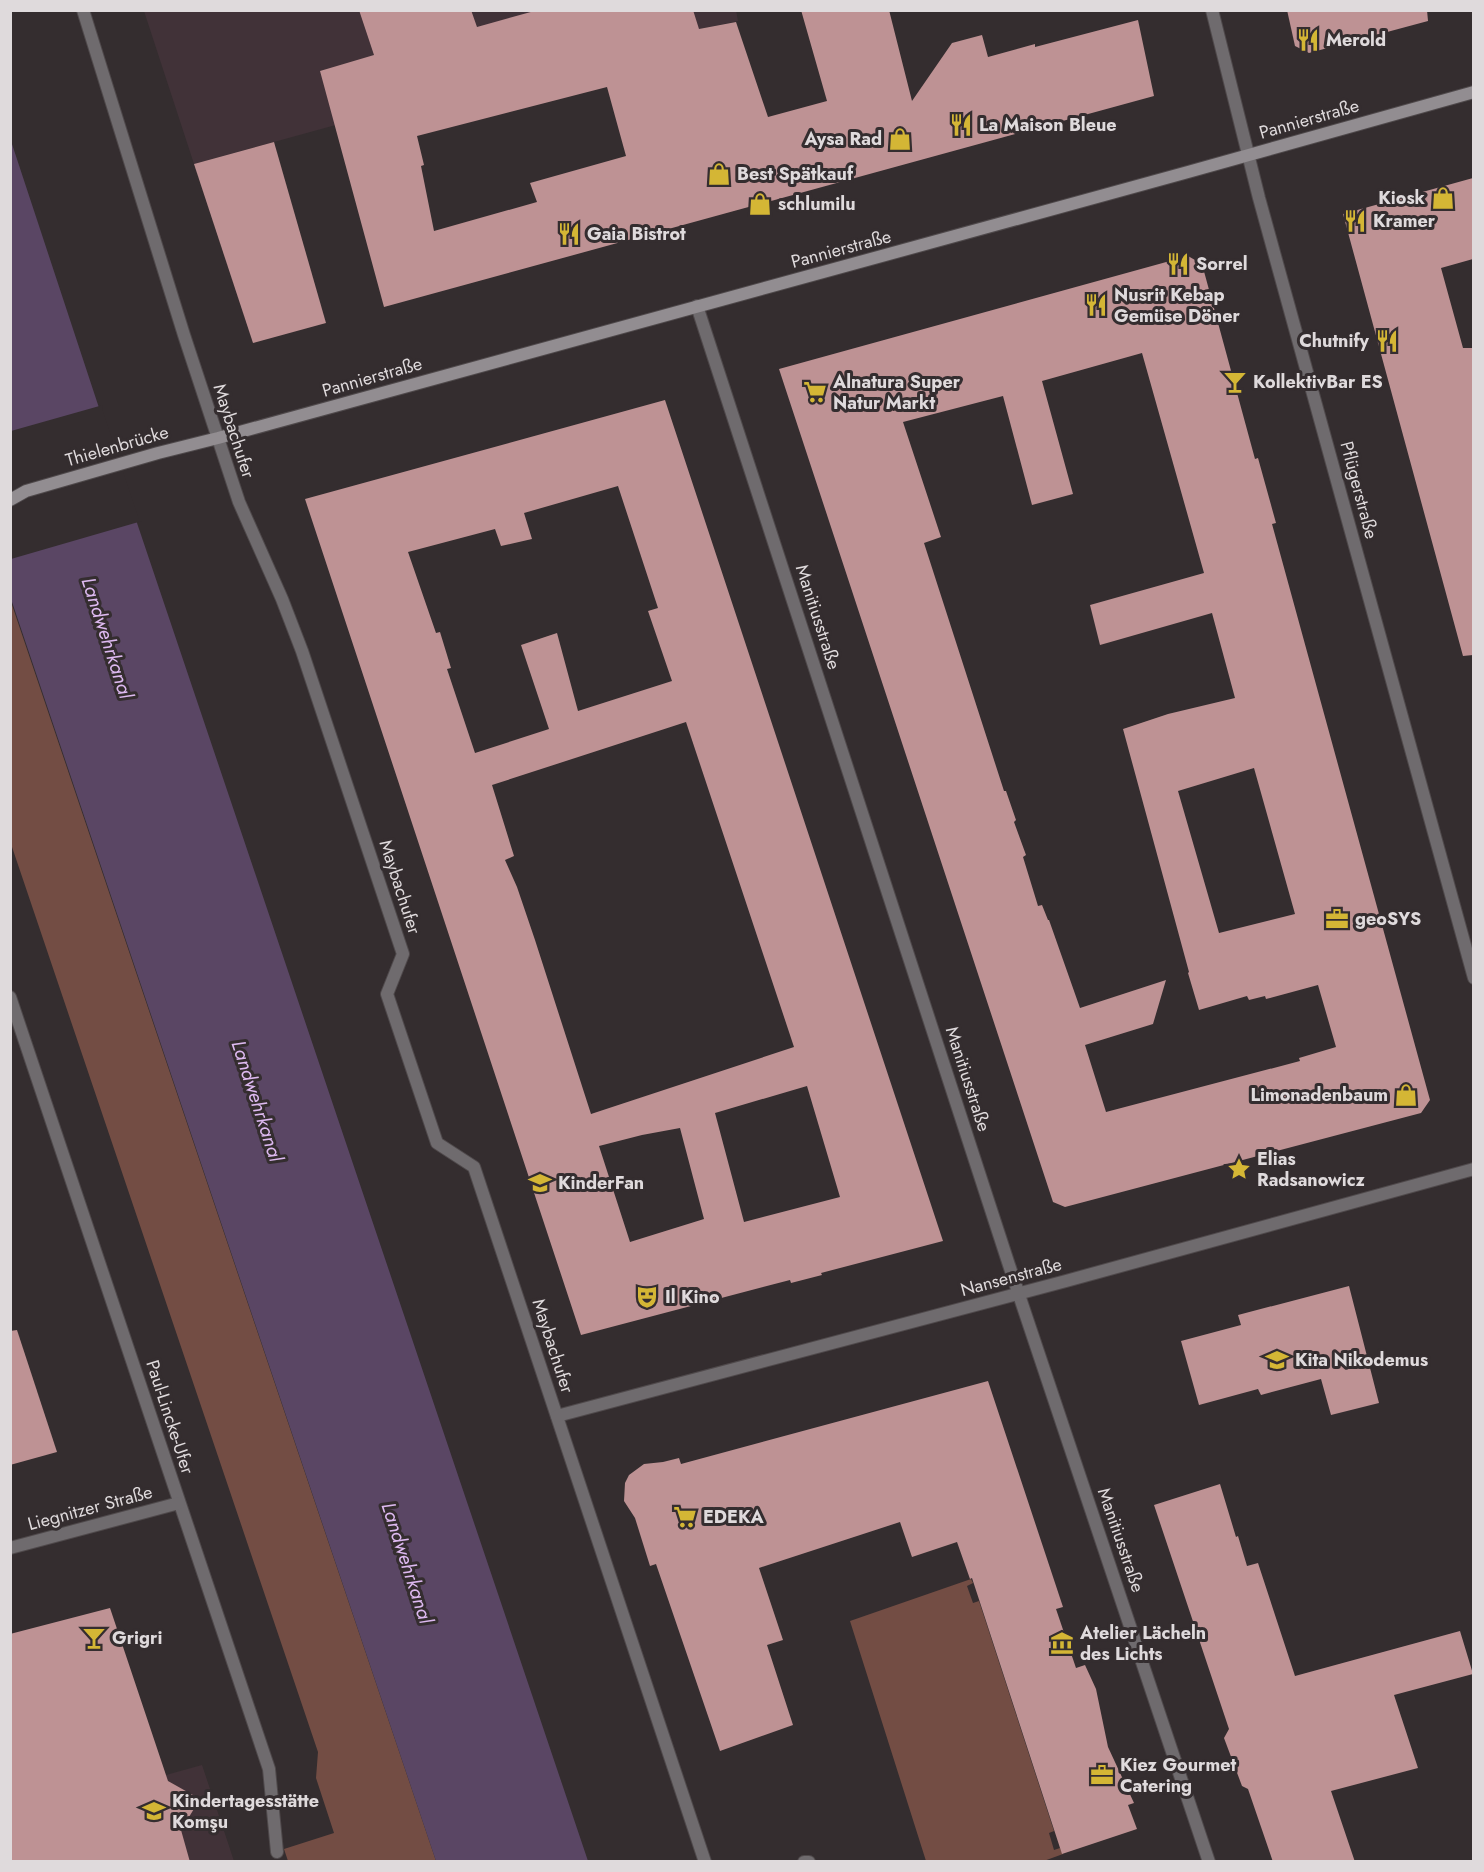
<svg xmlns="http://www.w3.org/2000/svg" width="1484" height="1872" font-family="Jost,sans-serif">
  <rect width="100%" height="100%" fill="#342d2f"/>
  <g fill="#413238">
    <path d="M736,10L738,21L634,43L194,164L144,11Z"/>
    <path d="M202,1765L234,1861L11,1862L166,1775Z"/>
  </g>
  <g fill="#734d44">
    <path d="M10,599L436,1861H288L284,1849L334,1833L316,1778L318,1752L11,844Z"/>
    <path d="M971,1579L973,1583L967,1586L973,1603L979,1601L1054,1831L1049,1833L1054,1850L1060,1848L1063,1854L1041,1862L926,1861L850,1621Z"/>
  </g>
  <path fill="#5a4664" d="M10,138L137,523L588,1861H436L11,599Z"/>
  <path fill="#342d2f" d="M103,405L102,408L139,519L142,521L11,559V431Z"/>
  <g fill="#be9294" fill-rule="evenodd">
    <path d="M359,10H471L477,27L538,10H693L699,29L736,22L768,117L827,101L801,10H889L912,101L952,43L982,35L988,57L1035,44V47L1138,20L1154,96L384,307L320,71L374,55ZM607,87L626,156L530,183L537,202L434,231L421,166L424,165L417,136Z"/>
    <path d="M1287,10H1427L1428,21L1309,53L1295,46Z"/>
    <path d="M274,142L326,323L253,343L194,164Z"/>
    <path d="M1473,178V259L1441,268L1463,348H1473V655L1463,656L1343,214Z"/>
    <path d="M1188,256L1202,264L1255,459L1258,458L1276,523L1272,524L1430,1100L1421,1113L1065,1207L1053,1202L779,369ZM1142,353L1204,573L1090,605L1100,645L1212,613L1235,698L1168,714L1123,729L1189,972L1188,973L1199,1010L1247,996L1249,1000L1265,996L1266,999L1318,985L1336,1047L1299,1058L1300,1061L1106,1112L1085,1045L1153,1024L1166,980L1080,1008L1049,920H1048L1042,905L1038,906L1023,857L1026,855L1014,822L1016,820L1006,791H1004L924,543L941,537L903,422L1003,396L1032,505L1073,494L1042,381ZM1254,768L1295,914L1219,933L1178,791Z"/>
    <path d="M665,400L943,1241L821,1273L822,1275L791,1283L790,1280L581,1335L305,499ZM618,486L658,608L648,611L672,681L578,711L557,633L521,645L549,729L475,753L447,669L451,668L440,632L436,633L408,552L495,529L501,546L532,539L524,513ZM686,722L794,1047L591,1114L535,940L517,887L505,860L514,856L492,785ZM807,1086L840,1197L744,1222L715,1113ZM680,1128L704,1219L630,1242L599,1146L642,1135Z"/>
    <path d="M1349,1286L1379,1403L1331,1415L1321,1379L1261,1395L1258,1389L1199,1405L1181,1341L1241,1325L1238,1315Z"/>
    <path d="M17,1330L57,1452L10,1465V1331Z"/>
    <path d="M988,1381L1063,1607L1056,1609L1076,1668L1085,1665L1096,1689L1108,1747L1134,1803L1128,1805L1137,1829L1062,1854L972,1578L970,1579L957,1542L912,1557L900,1522L759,1568L783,1640L767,1645L793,1725L720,1751L656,1564L650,1566L635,1518L624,1501L625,1483L629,1475L644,1464L663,1462L679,1458L681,1464Z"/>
    <path d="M1220,1484L1236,1537L1238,1536L1247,1566L1258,1563L1295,1676L1460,1631L1473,1674L1394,1695L1418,1768L1331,1791L1355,1862H1273L1248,1789L1242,1786L1224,1738L1229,1729L1154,1505Z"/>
    <path d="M110,1608L168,1781L200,1799L181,1830L190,1862H10V1634Z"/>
  </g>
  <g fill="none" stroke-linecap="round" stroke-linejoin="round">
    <g stroke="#4f494b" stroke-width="14">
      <path id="lane" d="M804,1862H809"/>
    </g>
    <g stroke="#4f494b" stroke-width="14">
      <g id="street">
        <path d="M83,10L184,335L239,502L282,599L302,651L403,954L387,994L437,1143L474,1167L705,1862"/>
        <path d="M1212,10L1259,198L1474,978"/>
        <path d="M697,306L1009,1265L1209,1862"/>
        <path d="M10,997L269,1769L277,1852"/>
        <path d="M557,1416L1066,1281L1474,1169"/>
        <path d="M10,1548L179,1503"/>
      </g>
    </g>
    <g stroke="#4f494b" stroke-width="14">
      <path id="secondary" d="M10,500L26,491L158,453L218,438L1188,172L1474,92"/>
    </g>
    <use href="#lane" stroke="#6f6b6e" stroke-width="12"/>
    <use href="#street" stroke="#6f6b6e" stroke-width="12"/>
    <use href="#secondary" stroke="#928d91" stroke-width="12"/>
  </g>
  <defs>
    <g id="restaurant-bare" transform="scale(1.8)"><path d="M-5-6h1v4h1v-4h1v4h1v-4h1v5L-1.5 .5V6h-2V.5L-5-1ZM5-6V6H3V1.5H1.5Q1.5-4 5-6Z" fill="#d4b635" stroke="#342d2f" stroke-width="2.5" paint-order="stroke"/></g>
    <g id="shop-bare" transform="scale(1.8)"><path d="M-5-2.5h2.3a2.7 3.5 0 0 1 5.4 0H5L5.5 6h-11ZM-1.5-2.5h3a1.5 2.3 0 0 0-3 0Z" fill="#d4b635" stroke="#342d2f" stroke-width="2.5" paint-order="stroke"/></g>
    <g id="bar-bare" transform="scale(1.8)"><path d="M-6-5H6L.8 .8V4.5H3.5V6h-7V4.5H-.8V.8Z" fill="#d4b635" stroke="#342d2f" stroke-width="2.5" paint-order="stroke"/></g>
    <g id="supermarket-bare" transform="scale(1.8)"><path d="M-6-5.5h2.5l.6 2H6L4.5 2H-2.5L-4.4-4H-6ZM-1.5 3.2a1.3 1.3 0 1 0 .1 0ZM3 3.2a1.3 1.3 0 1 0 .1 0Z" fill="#d4b635" stroke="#342d2f" stroke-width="2.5" paint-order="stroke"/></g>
    <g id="office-bare" transform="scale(1.8)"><path d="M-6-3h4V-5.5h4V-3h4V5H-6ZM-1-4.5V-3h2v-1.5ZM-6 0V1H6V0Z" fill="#d4b635" stroke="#342d2f" stroke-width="2.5" paint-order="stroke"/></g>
    <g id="sight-bare" transform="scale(1.8)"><path d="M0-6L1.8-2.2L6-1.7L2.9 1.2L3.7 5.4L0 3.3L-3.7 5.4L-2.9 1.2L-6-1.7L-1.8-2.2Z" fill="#d4b635" stroke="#342d2f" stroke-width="2.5" paint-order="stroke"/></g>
    <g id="school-bare" transform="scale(1.8)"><path d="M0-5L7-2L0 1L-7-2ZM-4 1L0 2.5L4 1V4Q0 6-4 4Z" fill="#d4b635" stroke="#342d2f" stroke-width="2.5" paint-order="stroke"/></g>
    <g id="theatre-bare" transform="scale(1.8)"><path d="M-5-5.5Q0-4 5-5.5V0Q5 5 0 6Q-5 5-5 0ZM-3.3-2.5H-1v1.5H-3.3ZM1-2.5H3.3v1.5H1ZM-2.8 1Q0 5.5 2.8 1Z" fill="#d4b635" stroke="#342d2f" stroke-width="2.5" paint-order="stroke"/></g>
    <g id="museum-bare" transform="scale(1.8)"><path d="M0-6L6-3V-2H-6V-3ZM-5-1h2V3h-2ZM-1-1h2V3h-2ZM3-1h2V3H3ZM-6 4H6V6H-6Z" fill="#d4b635" stroke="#342d2f" stroke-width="2.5" paint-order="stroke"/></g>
  </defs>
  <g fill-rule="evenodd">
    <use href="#restaurant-bare" x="1308" y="40"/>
    <use href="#restaurant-bare" x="961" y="125"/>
    <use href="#shop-bare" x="900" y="139"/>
    <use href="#shop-bare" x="719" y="174"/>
    <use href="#shop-bare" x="1443" y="198"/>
    <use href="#shop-bare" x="760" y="204"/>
    <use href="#restaurant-bare" x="1355" y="221"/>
    <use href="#restaurant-bare" x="569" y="234"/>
    <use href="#restaurant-bare" x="1178" y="264"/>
    <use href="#restaurant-bare" x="1096" y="305"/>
    <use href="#restaurant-bare" x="1387" y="341"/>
    <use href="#bar-bare" x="1235" y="382"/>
    <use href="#supermarket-bare" x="815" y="392"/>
    <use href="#office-bare" x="1337" y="919"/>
    <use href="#shop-bare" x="1406" y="1095"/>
    <use href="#sight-bare" x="1239" y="1169"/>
    <use href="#school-bare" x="540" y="1183"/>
    <use href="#theatre-bare" x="647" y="1297"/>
    <use href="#school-bare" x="1277" y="1360"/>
    <use href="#supermarket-bare" x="685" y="1517"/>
    <use href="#bar-bare" x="94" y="1638"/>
    <use href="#museum-bare" x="1062" y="1643"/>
    <use href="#office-bare" x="1102" y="1775"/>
    <use href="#school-bare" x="154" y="1811"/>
  </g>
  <g text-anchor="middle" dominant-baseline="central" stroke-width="6" stroke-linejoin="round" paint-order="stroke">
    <g font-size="18" font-weight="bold" fill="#dfdadc" stroke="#342d2f" text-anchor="start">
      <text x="1326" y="40">Merold</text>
      <text x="979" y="125">La Maison Bleue</text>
      <text x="882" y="139" text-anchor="end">Aysa Rad</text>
      <text x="737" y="174">Best Spätkauf</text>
      <text x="1425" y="198" text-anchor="end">Kiosk</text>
      <text x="778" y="204">schlumilu</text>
      <text x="1373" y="221">Kramer</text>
      <text x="587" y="234">Gaia Bistrot</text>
      <text x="1196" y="264">Sorrel</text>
      <text x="1114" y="295">Nusrit Kebap<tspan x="1114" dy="21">Gemüse Döner</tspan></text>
      <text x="1369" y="341" text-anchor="end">Chutnify</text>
      <text x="833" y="382">Alnatura Super<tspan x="833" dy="21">Natur Markt</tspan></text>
      <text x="1253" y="382">KollektivBar ES</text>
      <text x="1355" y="919">geoSYS</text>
      <text x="1388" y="1095" text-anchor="end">Limonadenbaum</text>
      <text x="1257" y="1159">Elias<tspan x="1257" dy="21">Radsanowicz</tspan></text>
      <text x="558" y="1183">KinderFan</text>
      <text x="665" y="1297">Il Kino</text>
      <text x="1295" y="1360">Kita Nikodemus</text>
      <text x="703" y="1517">EDEKA</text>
      <text x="1080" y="1633">Atelier Lächeln<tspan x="1080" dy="21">des Lichts</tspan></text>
      <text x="112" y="1638">Grigri</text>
      <text x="1120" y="1765">Kiez Gourmet<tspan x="1120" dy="21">Catering</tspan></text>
      <text x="172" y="1801">Kindertagesstätte<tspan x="172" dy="21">Komşu</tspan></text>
    </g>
    <g font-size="18" fill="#dfdadc" stroke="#342d2f">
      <text transform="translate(1309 119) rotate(-16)">Pannierstraße</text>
      <text transform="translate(841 249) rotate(-15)">Pannierstraße</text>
      <text transform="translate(372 377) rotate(-16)">Pannierstraße</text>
      <text transform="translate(234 431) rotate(72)">Maybachufer</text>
      <text transform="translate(117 446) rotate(-16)">Thielenbrücke</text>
      <text transform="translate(1359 490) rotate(75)">Pflügerstraße</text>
      <text transform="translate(818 617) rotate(72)">Manitiusstraße</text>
      <text transform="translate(400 887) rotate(72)">Maybachufer</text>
      <text transform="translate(968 1079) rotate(72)">Manitiusstraße</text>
      <text transform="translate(1011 1277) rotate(-15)">Nansenstraße</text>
      <text transform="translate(553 1346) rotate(72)">Maybachufer</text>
      <text transform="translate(170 1417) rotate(72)">Paul-Lincke-Ufer</text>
      <text transform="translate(90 1508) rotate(-15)">Liegnitzer Straße</text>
      <text transform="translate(1121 1540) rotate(71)">Manitiusstraße</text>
    </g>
    <g font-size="20" font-style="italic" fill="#ddb9f0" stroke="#342d2f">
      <text transform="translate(107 638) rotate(72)">Landwehrkanal</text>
      <text transform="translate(257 1101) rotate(72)">Landwehrkanal</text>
      <text transform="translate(407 1563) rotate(72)">Landwehrkanal</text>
    </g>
  </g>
  <rect width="1484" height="1872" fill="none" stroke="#dfdadc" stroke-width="24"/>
</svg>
